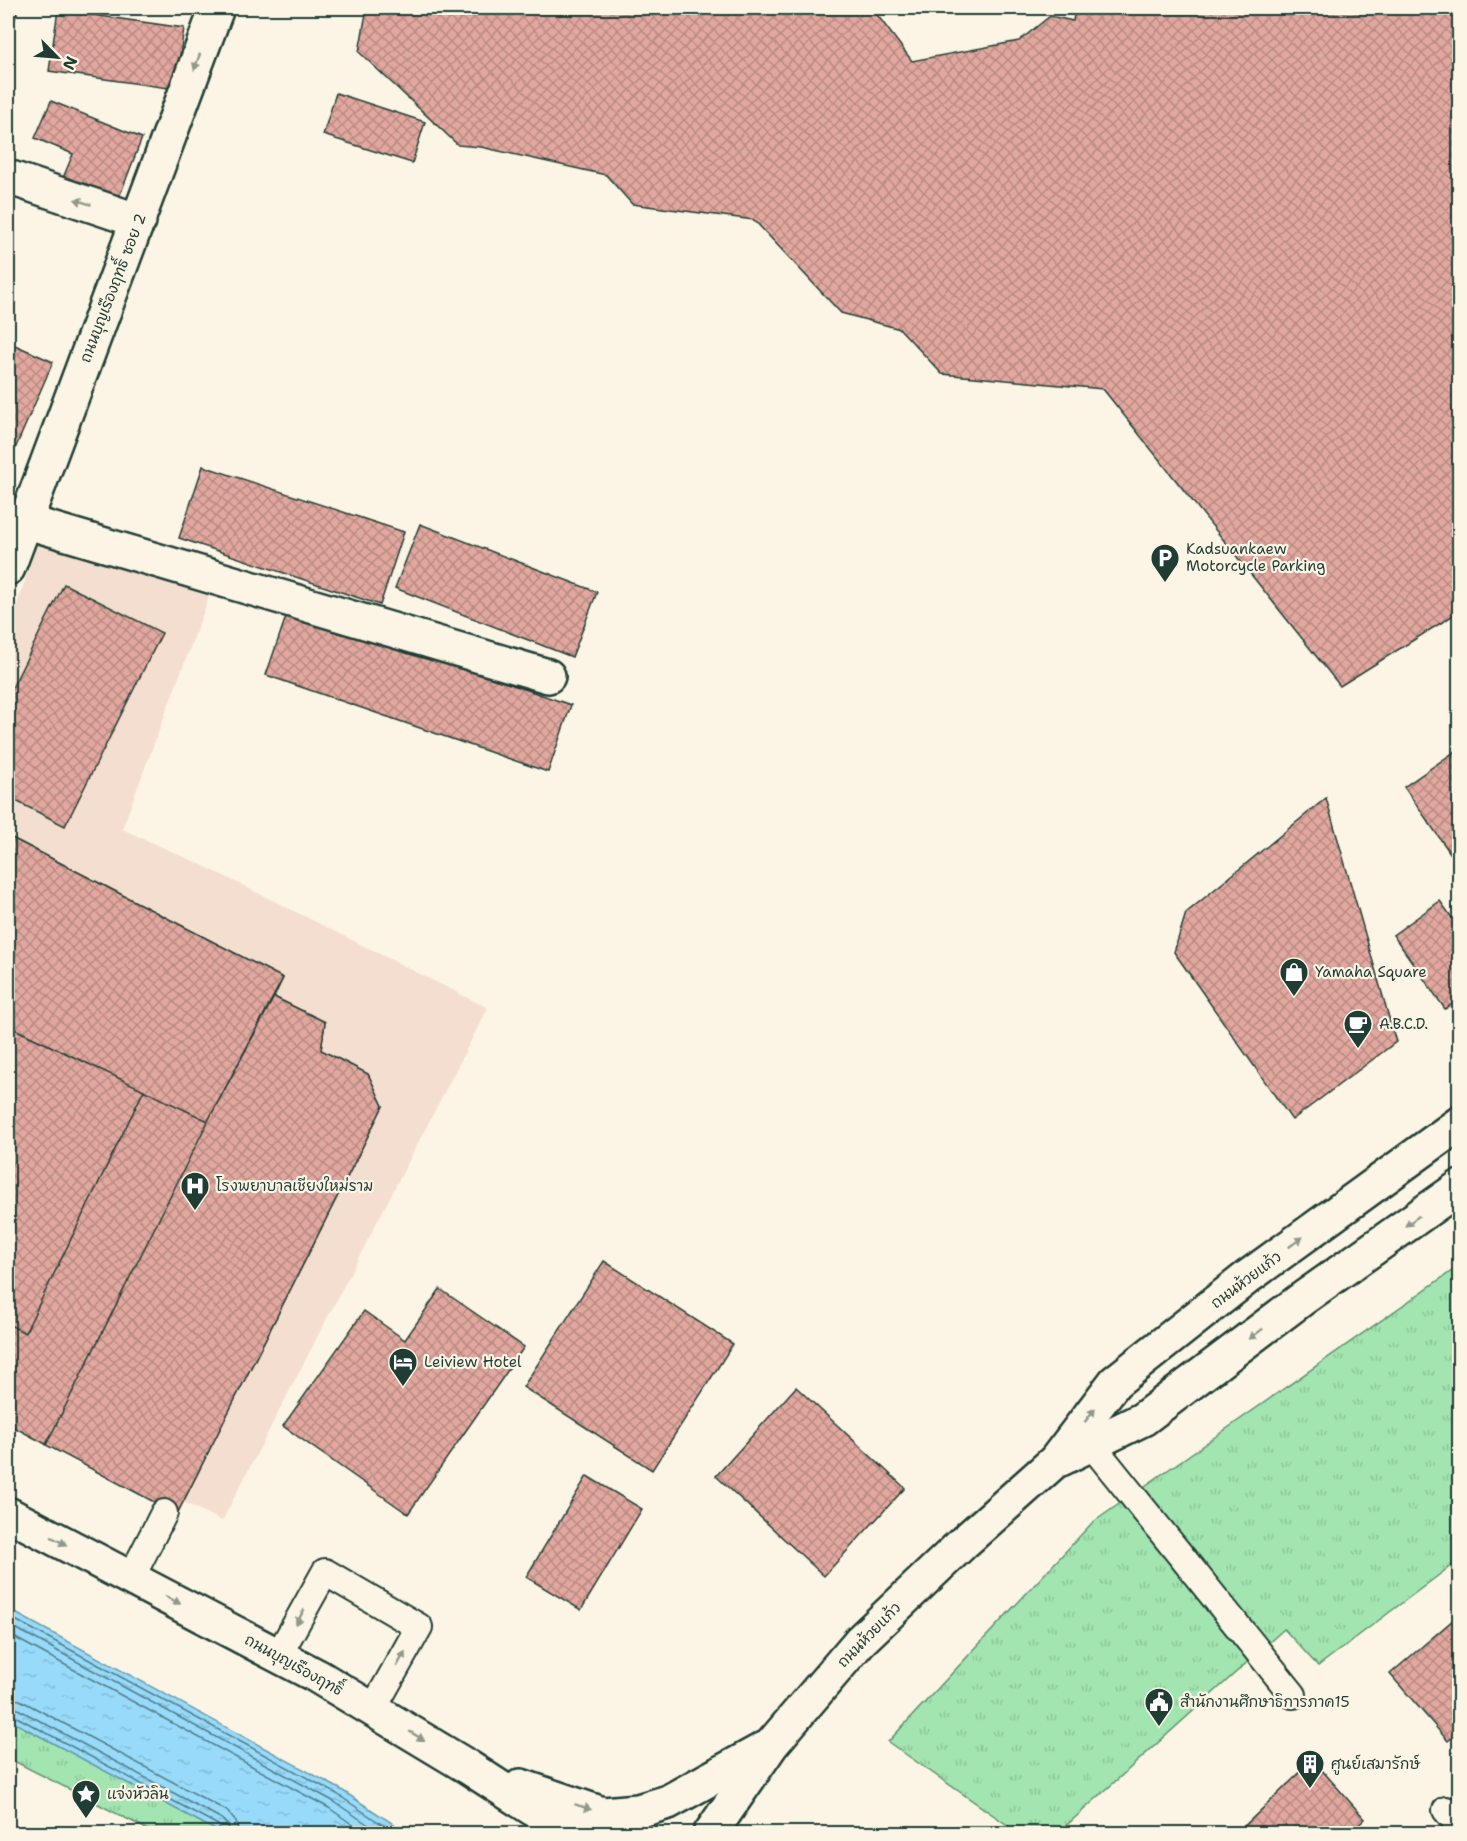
<svg xmlns="http://www.w3.org/2000/svg" width="1467" height="1841" font-family="'Shantell Sans','Playpen Sans Thai',sans-serif">
  <defs>
    <pattern id="grass-tufts" width="24" height="20" patternUnits="userSpaceOnUse" patternTransform="scale(1.5)"><rect width="24" height="20" fill="#a2e5b0"/><path d="M3 7l-1-3M5 7V3M7 7l1-3M15 17l-1-3M17 17v-4M19 17l1-3" fill="none" stroke="#8bc598"/></pattern>
    <pattern id="water-ripples" width="26" height="14" patternUnits="userSpaceOnUse" patternTransform="scale(1.5)"><rect width="26" height="14" fill="#98dafa"/><path d="M2 4q2-2 4 0t4 0M15 11q2-2 4 0t4 0" fill="none" stroke="#83bcd7"/></pattern>
    <pattern id="building-cross-hatch" width="8" height="8" patternUnits="userSpaceOnUse" patternTransform="scale(1.5)"><rect width="8" height="8" fill="#e2a89f"/><path d="M0 0l8 8M0 8l8-8" fill="none" stroke="#b78a82"/></pattern>
  </defs>
  <rect width="100%" height="100%" fill="#fcf5e5"/>
  <filter id="ink" filterUnits="userSpaceOnUse"><feTurbulence type="fractalNoise" baseFrequency=".0167" numOctaves="2"/><feDisplacementMap in="SourceGraphic" scale="12" xChannelSelector="R" yChannelSelector="G"/><feConvolveMatrix kernelMatrix="1 2 1 2 8 2 1 2 1" color-interpolation-filters="sRGB"/></filter>
  <g filter="url(#ink)">
    <path fill="#f4ded0" d="M38,542L211,592L122,829L202,865L488,1008L222,1521L8,1415V631Z"/>
    <g fill="url(#grass-tufts)" stroke="#609172" stroke-width="1.5">
      <path d="M1459,1266V1560L1318,1666L1284,1629L1058,1833H1019L888,1742L1092,1523Z"/>
      <path d="M8,1719L221,1833H152L141,1826L8,1758Z"/>
    </g>
    <path fill="url(#water-ripples)" stroke="#689bab" stroke-width="1.5" d="M8,1609L340,1789L407,1833H221L8,1719Z"/>
    <g fill="none" stroke-linecap="round" stroke-linejoin="round">
      <g stroke="#4f7c83" stroke-width="1.5">
        <path d="M8,1616L337,1794L396,1834"/>
        <path d="M8,1624L333,1801L382,1834"/>
        <path d="M8,1634L329,1808L366,1834"/>
        <path d="M8,1698L20,1700L227,1811L236,1822L239,1834"/>
        <path d="M8,1707L16,1708L222,1819L228,1826L230,1834"/>
        <path d="M8,1714L13,1715L218,1825L222,1834"/>
      </g>
    </g>
    <g fill="url(#building-cross-hatch)" stroke="#1f3d34" stroke-width="1.5">
      <path d="M8,8H18L8,42Z"/>
      <path d="M367,8H872L912,61L1019,41L1050,16L1073,21L1075,8H1460V611L1340,686L1103,389L942,374L900,329L841,313L754,220L632,204L606,175L481,147L458,145L359,52Z"/>
      <path d="M58,10L184,28L175,89L49,71Z"/>
      <path d="M336,93L425,122L412,163L323,135Z"/>
      <path d="M51,101L142,138L118,200L63,178L73,154L35,138Z"/>
      <path d="M8,342L53,362L8,465Z"/>
      <path d="M203,466L404,532L380,605L179,538Z"/>
      <path d="M420,524L597,592L572,657L395,588Z"/>
      <path d="M64,584L162,633L65,826L8,797V696Z"/>
      <path d="M289,608L571,705L548,772L266,675Z"/>
      <path d="M1460,748V857L1455,860L1404,787Z"/>
      <path d="M1326,798L1396,1042L1292,1120L1174,952L1186,913Z"/>
      <path d="M8,836L283,978L274,997L325,1022L321,1050L368,1074L383,1106L177,1514L8,1424Z"/>
      <path d="M8,836L283,978L208,1121L8,1026Z"/>
      <path d="M1440,901L1460,929V999L1445,1009L1393,935Z"/>
      <path d="M274,997L325,1022L321,1050L368,1074L383,1106L177,1514L46,1445L208,1121Z"/>
      <path d="M8,1026L144,1090L25,1333L8,1324Z"/>
      <path d="M604,1261L733,1344L652,1470L523,1387Z"/>
      <path d="M440,1289L524,1347L408,1514L283,1426L364,1311L405,1340Z"/>
      <path d="M796,1387L905,1488L824,1576L716,1476Z"/>
      <path d="M587,1476L642,1509L581,1610L526,1577Z"/>
      <path d="M1460,1614V1731L1448,1741L1390,1674Z"/>
      <path d="M1313,1760L1365,1819L1349,1834H1236Z"/>
    </g>
    <g fill="none" stroke-linecap="round" stroke-linejoin="round">
      <g stroke="#1f3d34" stroke-width="30">
        <g id="lane">
          <path d="M1091,1444L1293,1695"/>
          <path d="M131,1578L164,1513"/>
          <path d="M278,1656L325,1572L419,1627L373,1709"/>
          <path d="M1446,1810L1460,1826"/>
        </g>
      </g>
      <g stroke="#1f3d34" stroke-width="38">
        <g id="street">
          <path d="M8,177L139,221"/>
          <path d="M24,521L548,676"/>
          <path d="M8,568L217,8"/>
        </g>
      </g>
      <g stroke="#1f3d34" stroke-width="38">
        <g id="secondary">
          <path d="M1061,1459L1143,1419L1302,1299L1460,1187"/>
          <path d="M8,1514L317,1676L468,1767L572,1834"/>
          <path d="M521,1786L603,1814L638,1811L668,1802L764,1749"/>
          <path d="M710,1834L772,1744L860,1641L963,1543L1055,1461L1115,1382L1249,1276L1460,1123"/>
        </g>
      </g>
      <use href="#lane" stroke="#fcf5e5" stroke-width="26"/>
      <use href="#street" stroke="#fcf5e5" stroke-width="33"/>
      <use href="#secondary" stroke="#fcf5e5" stroke-width="33"/>
    </g>
    <defs><path id="oneway-solid" d="M-6-.8H1V-3.2L6.5 0L1 3.2V.8H-6Z" transform="scale(1.5)"/></defs>
    <g fill="#8e998c">
      <use href="#oneway-solid" transform="translate(197 62) rotate(110)"/>
      <use href="#oneway-solid" transform="translate(83 202) rotate(-162)"/>
      <use href="#oneway-solid" transform="translate(1412 1221) rotate(144)"/>
      <use href="#oneway-solid" transform="translate(1296 1242) rotate(-36)"/>
      <use href="#oneway-solid" transform="translate(1256 1334) rotate(143)"/>
      <use href="#oneway-solid" transform="translate(1090 1415) rotate(-53)"/>
      <use href="#oneway-solid" transform="translate(59 1541) rotate(28)"/>
      <use href="#oneway-solid" transform="translate(173 1600) rotate(28)"/>
      <use href="#oneway-solid" transform="translate(300 1617) rotate(119)"/>
      <use href="#oneway-solid" transform="translate(401 1659) rotate(-61)"/>
      <use href="#oneway-solid" transform="translate(417 1736) rotate(31)"/>
      <use href="#oneway-solid" transform="translate(583 1807) rotate(18)"/>
    </g>
  </g>
  <defs>
    <g id="parking-pin" transform="scale(1.5)"><path d="M0 17L-7.5 6A9.5 9.5 0 1 1 7.5 6Z" fill="#1f3d34" stroke="#fcf5e5"/><path d="M-3.5-5.5H1a3.5 3.5 0 0 1 0 7H-1V5.5H-3.5ZM-1-3.4V-.6H.8a1.4 1.4 0 0 0 0-2.8Z" fill="#fff"/></g>
    <g id="shop-pin" transform="scale(1.5)"><path d="M0 17L-7.5 6A9.5 9.5 0 1 1 7.5 6Z" fill="#1f3d34" stroke="#fcf5e5"/><path d="M-5-2.5h2.3a2.7 3.5 0 0 1 5.4 0H5L5.5 6h-11ZM-1.5-2.5h3a1.5 2.3 0 0 0-3 0Z" fill="#fff"/></g>
    <g id="cafe-pin" transform="scale(1.5)"><path d="M0 17L-7.5 6A9.5 9.5 0 1 1 7.5 6Z" fill="#1f3d34" stroke="#fcf5e5"/><path d="M-5.5-4.5H6V0H3Q3 3.5 0 3.5H-2.5Q-5.5 3.5-5.5 0ZM3-3.2v2h1.7v-2ZM-6 4.5H4V6H-6Z" fill="#fff"/></g>
    <g id="hospital-pin" transform="scale(1.5)"><path d="M0 17L-7.5 6A9.5 9.5 0 1 1 7.5 6Z" fill="#1f3d34" stroke="#fcf5e5"/><path d="M-5-5h3v3.5h4V-5h3V5h-3V1.5h-4V5h-3Z" fill="#fff"/></g>
    <g id="hotel-pin" transform="scale(1.5)"><path d="M0 17L-7.5 6A9.5 9.5 0 1 1 7.5 6Z" fill="#1f3d34" stroke="#fcf5e5"/><path d="M-6-4.5h1.5V1H6V5H4.5V3h-9V5H-6ZM-4 0a1.8 1.8 0 1 1 3.6 0ZM.5 0V-2.5h3Q6-2.5 6 0Z" fill="#fff"/></g>
    <g id="civic-pin" transform="scale(1.5)"><path d="M0 17L-7.5 6A9.5 9.5 0 1 1 7.5 6Z" fill="#1f3d34" stroke="#fcf5e5"/><path d="M-.6-6.5H3V-4.5H.6V-3L4-1V1h2V6H-6V1h2V-1L-.6-3ZM-1.2 2.5V6h2.4V2.5Z" fill="#fff"/></g>
    <g id="building-pin" transform="scale(1.5)"><path d="M0 17L-7.5 6A9.5 9.5 0 1 1 7.5 6Z" fill="#1f3d34" stroke="#fcf5e5"/><path d="M-4-6H4V6H1V3H-1V6H-4ZM-2.5-4.3h1.7v1.8h-1.7ZM.8-4.3h1.7v1.8H.8ZM-2.5-1h1.7V.8h-1.7ZM.8-1h1.7V.8H.8Z" fill="#fff"/></g>
    <g id="sight-pin" transform="scale(1.5)"><path d="M0 17L-7.5 6A9.5 9.5 0 1 1 7.5 6Z" fill="#1f3d34" stroke="#fcf5e5"/><path d="M0-6L1.8-2.2L6-1.7L2.9 1.2L3.7 5.4L0 3.3L-3.7 5.4L-2.9 1.2L-6-1.7L-1.8-2.2Z" fill="#fff"/></g>
  </defs>
  <g fill-rule="evenodd">
    <use href="#parking-pin" x="1165" y="558"/>
    <use href="#shop-pin" x="1294" y="972"/>
    <use href="#cafe-pin" x="1358" y="1024"/>
    <use href="#hospital-pin" x="195" y="1186"/>
    <use href="#hotel-pin" x="403" y="1362"/>
    <use href="#civic-pin" x="1159" y="1702"/>
    <use href="#building-pin" x="1310" y="1764"/>
    <use href="#sight-pin" x="86" y="1794"/>
  </g>
  <g text-anchor="middle" dominant-baseline="central" stroke-width="4.5" stroke-linejoin="round" paint-order="stroke">
    <g font-size="15" fill="#1f3d34" stroke="#fcf5e5">
      <text transform="translate(113 288) rotate(-69)">ถนนบุญเรืองฤทธิ์ ซอย 2</text>
      <text transform="translate(1246 1280) rotate(-37)">ถนนห้วยแก้ว</text>
      <text transform="translate(869 1635) rotate(-46)">ถนนห้วยแก้ว</text>
      <text transform="translate(294 1665) rotate(29)">ถนนบุญเรืองฤทธิ์</text>
    </g>
    <g font-size="15" fill="#1f3d34" stroke="#fcf5e5" text-anchor="start">
      <text x="1186" y="549">Kadsuankaew<tspan x="1186" dy="17">Motorcycle Parking</tspan></text>
      <text x="1315" y="972">Yamaha Square</text>
      <text x="1379" y="1024">A.B.C.D.</text>
      <text x="216" y="1186">โรงพยาบาลเชียงใหม่ราม</text>
      <text x="424" y="1362">Leiview Hotel</text>
      <text x="1180" y="1702">สำนักงานศึกษาธิการภาค15</text>
      <text x="1331" y="1764">ศูนย์เสมารักษ์</text>
      <text x="107" y="1794">แจ่งหัวลิน</text>
    </g>
  </g>
  <rect width="1467" height="1841" fill="none" stroke="#fcf5e5" stroke-width="30"/>
  <rect x="15" y="15" width="1437" height="1811" fill="none" stroke="#1f3d34" stroke-width="2" filter="url(#ink)"/>
  <g transform="translate(57 57) rotate(115)" stroke="#fcf5e5" stroke-width="4.5" paint-order="stroke">
  <path d="M0-4.5L10 22L0 15L-10 22Z" fill="#1f3d34"/>
  <text y="-9" font-size="16" font-weight="bold" text-anchor="middle" fill="#1f3d34">N</text>
  </g>
</svg>
